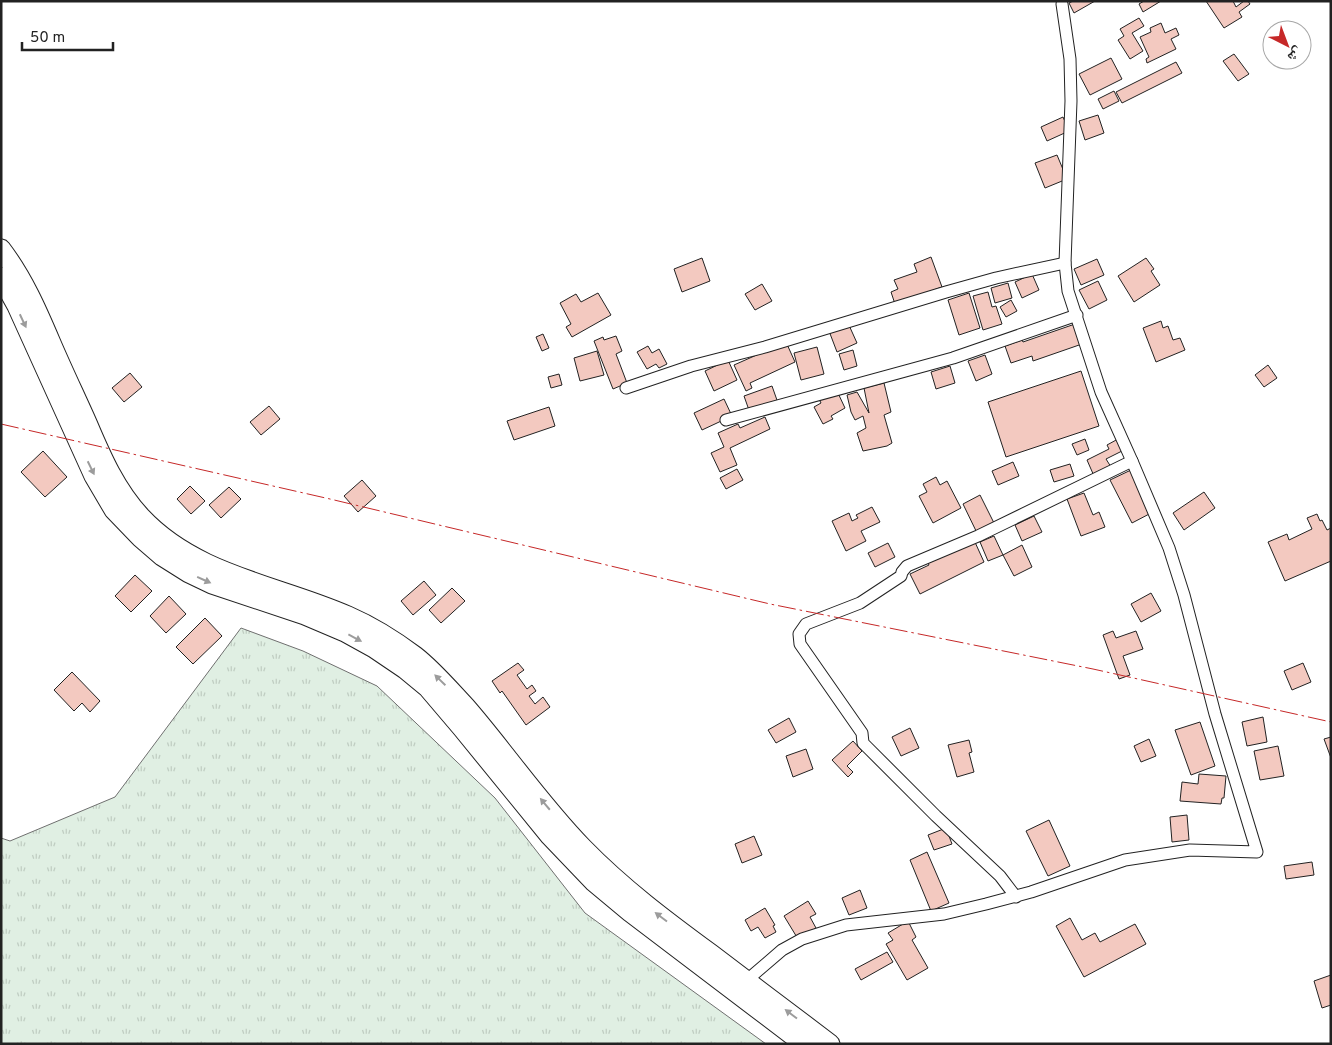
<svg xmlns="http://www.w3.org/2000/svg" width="1332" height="1045" font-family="Overpass,'Noto Naskh Arabic',sans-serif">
  <defs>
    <pattern id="grass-tufts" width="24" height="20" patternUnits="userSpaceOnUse" patternTransform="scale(1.25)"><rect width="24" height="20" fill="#e0efe3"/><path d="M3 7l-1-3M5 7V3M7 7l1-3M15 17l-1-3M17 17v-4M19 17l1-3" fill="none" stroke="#c0cdc2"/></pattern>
  </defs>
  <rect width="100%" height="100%" fill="#fff"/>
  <path fill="url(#grass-tufts)" stroke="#6f6f6f" d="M241,628L303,651L377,686L495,798L585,913L766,1044H1V838L10,841L115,797Z"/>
  <g fill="#f3c9c0" stroke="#222">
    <path d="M1073,1H1095L1074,13L1069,3Z"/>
    <path d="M1144,1H1161L1143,12L1139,4Z"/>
    <path d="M1206,1H1233L1236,7L1244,1H1248L1250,4L1239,12L1242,17L1224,28Z"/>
    <path d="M1139,18L1144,26L1132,33L1143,51L1130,59L1118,40L1124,36L1120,29Z"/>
    <path d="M1161,23L1165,33L1176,28L1179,35L1171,39L1176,49L1147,63L1146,59L1149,57L1140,37L1151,32L1150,28Z"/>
    <path d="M1234,54L1249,74L1238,81L1223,61Z"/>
    <path d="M1111,58L1122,79L1090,95L1079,74Z"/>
    <path d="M1176,62L1182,73L1122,103L1116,92Z"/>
    <path d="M1114,91L1119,101L1103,109L1098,99Z"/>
    <path d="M1098,115L1104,133L1085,140L1079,121Z"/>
    <path d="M1063,117L1069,131L1047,141L1041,127Z"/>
    <path d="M1057,155L1067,179L1045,188L1035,163Z"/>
    <path d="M931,257L942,287L895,304L891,292L898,289L894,280L917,272L914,264Z"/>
    <path d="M702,258L710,281L682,292L674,269Z"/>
    <path d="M1146,258L1154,269L1151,271L1160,285L1134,302L1118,276Z"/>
    <path d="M1097,259L1104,275L1081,285L1074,269Z"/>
    <path d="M1032,274L1039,290L1022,298L1015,282Z"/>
    <path d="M1098,281L1107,300L1089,309L1079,290Z"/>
    <path d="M1008,283L1012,298L995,303L991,288Z"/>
    <path d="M762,284L772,301L755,310L745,294Z"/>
    <path d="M988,292L992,307L996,306L1002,324L983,330L973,296Z"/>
    <path d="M598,293L611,315L572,337L566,327L571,324L560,303L576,294L581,302Z"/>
    <path d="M969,293L980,328L959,335L948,300Z"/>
    <path d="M1011,300L1017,311L1006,317L1000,307Z"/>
    <path d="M1161,321L1163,328L1168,326L1173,340L1180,338L1185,350L1156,362L1143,328Z"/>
    <path d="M848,323L857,343L837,352L829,331Z"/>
    <path d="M1075,324L1082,344L1033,361L1032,356L1011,363L1005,346L1022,340L1023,342Z"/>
    <path d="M543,334L549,348L542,351L536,337Z"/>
    <path d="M616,336L622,351L616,354L627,383L613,389L594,341L603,337L604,340Z"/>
    <path d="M786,342L795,362L750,383L752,388L746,391L734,365Z"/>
    <path d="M648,346L652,353L659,349L667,364L659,368L656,364L647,369L637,352Z"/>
    <path d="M817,347L824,374L801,380L794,353Z"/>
    <path d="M853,350L857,366L844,370L839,354Z"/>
    <path d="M597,351L604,375L580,381L574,358Z"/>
    <path d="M985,355L992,374L976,381L968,361Z"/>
    <path d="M728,360L737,380L714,391L705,371Z"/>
    <path d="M1268,365L1277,378L1264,387L1255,375Z"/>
    <path d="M950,366L955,383L936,389L931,372Z"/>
    <path d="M1081,371L1099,426L1006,457L988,402Z"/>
    <path d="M130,373L142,387L124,402L112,388Z"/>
    <path d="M559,374L562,385L551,388L548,377Z"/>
    <path d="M884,383L891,412L884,415L892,443L887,446L863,451L857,433L866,428L863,416L855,420L851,412L847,395L857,392L869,413L864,388Z"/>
    <path d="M772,386L778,403L750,413L744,396Z"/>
    <path d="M837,391L845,408L831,416L833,419L823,424L814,407L821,403L819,399Z"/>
    <path d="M724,399L732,416L702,430L694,413Z"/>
    <path d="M269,406L280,419L261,435L250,422Z"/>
    <path d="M549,407L555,426L514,440L507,421Z"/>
    <path d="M765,417L770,429L730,448L737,465L720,472L711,453L724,447L718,433L738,424L740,428Z"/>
    <path d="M1085,439L1089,450L1077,455L1072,444Z"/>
    <path d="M1118,439L1124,450L1106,459L1111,467L1094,476L1087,460L1109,449L1107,445Z"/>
    <path d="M43,451L67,477L45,497L21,472Z"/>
    <path d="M1013,462L1019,476L998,485L992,471Z"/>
    <path d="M1070,464L1074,476L1054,482L1050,470Z"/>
    <path d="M737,469L743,480L726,489L720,478Z"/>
    <path d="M1131,470L1153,512L1132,523L1110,480Z"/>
    <path d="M936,477L940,485L947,481L961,508L933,523L919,496L927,492L923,484Z"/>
    <path d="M362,480L376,496L358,512L344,496Z"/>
    <path d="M190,486L205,501L191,514L177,499Z"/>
    <path d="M229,487L241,499L221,518L209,505Z"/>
    <path d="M1204,492L1215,508L1184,530L1173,513Z"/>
    <path d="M1084,493L1093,515L1099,512L1105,527L1081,536L1067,499Z"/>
    <path d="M980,495L996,527L978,535L963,504Z"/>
    <path d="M872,507L880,522L861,531L866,541L846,551L832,521L849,513L852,521L858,518L856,515Z"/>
    <path d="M1317,514L1320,521L1322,520L1327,530L1331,528V561L1285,581L1268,542L1287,534L1289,540L1312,529L1307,518Z"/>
    <path d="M1034,516L1042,532L1022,541L1015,525Z"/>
    <path d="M994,536L1003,555L988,561L980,542Z"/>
    <path d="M974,540L984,562L920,594L910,574L929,565L928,563Z"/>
    <path d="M888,543L895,557L875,567L868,553Z"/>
    <path d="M1022,545L1032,567L1014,576L1003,555Z"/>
    <path d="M135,575L152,591L131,612L115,596Z"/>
    <path d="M424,581L436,595L413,615L401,601Z"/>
    <path d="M452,588L465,601L441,623L429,610Z"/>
    <path d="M1151,593L1161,611L1141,622L1131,604Z"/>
    <path d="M169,596L186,614L166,633L150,616Z"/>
    <path d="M205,618L222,636L193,664L176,647Z"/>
    <path d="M1113,631L1116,638L1136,631L1143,649L1123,656L1130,675L1119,679L1103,635Z"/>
    <path d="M518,663L524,670L517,675L527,689L532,685L536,691L529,696L535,704L543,697L550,707L526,725L502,691L500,693L492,681Z"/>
    <path d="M1303,663L1311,682L1292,690L1284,671Z"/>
    <path d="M72,672L100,701L90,712L82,703L74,711L54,690Z"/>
    <path d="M1263,717L1267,742L1247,746L1242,722Z"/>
    <path d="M789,718L796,732L776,743L768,730Z"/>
    <path d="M1200,722L1215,766L1191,775L1175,730Z"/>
    <path d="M910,728L919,748L901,756L892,737Z"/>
    <path d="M1331,737V758L1324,739Z"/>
    <path d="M1149,739L1156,756L1141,762L1134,746Z"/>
    <path d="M969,740L972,752L969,753L974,772L957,777L948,745Z"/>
    <path d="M853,741L862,751L847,766L853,772L848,777L832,760Z"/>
    <path d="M1278,746L1284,776L1260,780L1254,751Z"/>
    <path d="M806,749L813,769L793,777L786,756Z"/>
    <path d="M1199,774L1226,776L1224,798H1222L1221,804L1180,801L1182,782L1198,784Z"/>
    <path d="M1187,815L1189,840L1172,842L1170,817Z"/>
    <path d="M1049,820L1070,866L1048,876L1026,831Z"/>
    <path d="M946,828L952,844L934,850L928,835Z"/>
    <path d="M754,836L762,855L742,863L735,844Z"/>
    <path d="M927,852L949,903L931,911L910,860Z"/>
    <path d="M1312,862L1314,875L1286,879L1284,866Z"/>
    <path d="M860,890L867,908L849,915L842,898Z"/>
    <path d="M808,901L816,914L810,917L816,928L798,939L784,916Z"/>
    <path d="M765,908L775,925L773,926L776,932L765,938L758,927L751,931L745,920Z"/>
    <path d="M1070,918L1082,940L1095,933L1100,942L1135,924L1146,944L1084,977L1056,926Z"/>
    <path d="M908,921L916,937L912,940L928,968L907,980L886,944L893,940L888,933Z"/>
    <path d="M887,952L893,962L861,980L855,969Z"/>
    <path d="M1331,975V1005L1322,1008L1314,981Z"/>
  </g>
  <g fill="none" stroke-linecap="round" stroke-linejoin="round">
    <g stroke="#222" stroke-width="13">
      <g id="minor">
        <path d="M626,388L691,366L765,347L946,292L996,278L1065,263"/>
        <path d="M726,420L953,358L1077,315"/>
        <path d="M1016,897L1000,876L936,816L863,743L862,733L800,644L799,634L806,624L860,603L901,576L902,572L907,566L978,536L1132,461"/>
        <path d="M746,981L782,950L802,939L846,925L944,914L986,904L1031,892L1125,860L1190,850L1257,852L1215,714L1184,595L1169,548L1132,461L1101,392L1068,291L1065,263L1071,101L1070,59L1062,4"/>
      </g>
    </g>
    <g stroke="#222" stroke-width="21">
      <g id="trunk">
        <path d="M1,249C23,278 37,310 51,343C63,371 76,398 88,425C102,458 116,490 141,517C196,576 278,585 348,616C371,626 395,641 415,656C433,670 449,689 465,706C505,752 540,804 583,848C622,888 666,921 711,954C751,984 790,1014 830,1044"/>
        <path d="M1,277L17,306L94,476L114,510L140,537L162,556L189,573L212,584L305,615L345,632L374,648L405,669L428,688L462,728L550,836L594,882L630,912L804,1044"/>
      </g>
    </g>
    <use href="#minor" stroke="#fff" stroke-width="11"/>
    <use href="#trunk" stroke="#fff" stroke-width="19"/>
    <path stroke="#c62828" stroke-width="1" stroke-dasharray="18 4 2.5 4" stroke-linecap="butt" d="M1,424L330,499L770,604L1093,669L1331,722"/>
  </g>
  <defs><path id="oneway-solid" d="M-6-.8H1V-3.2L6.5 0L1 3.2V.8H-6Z" transform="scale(1.25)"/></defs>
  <g fill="#9c9c9c">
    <use href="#oneway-solid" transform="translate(23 321) rotate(65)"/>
    <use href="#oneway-solid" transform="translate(91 468) rotate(64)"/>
    <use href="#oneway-solid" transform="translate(204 580) rotate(24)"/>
    <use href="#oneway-solid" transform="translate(355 638) rotate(28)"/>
    <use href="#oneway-solid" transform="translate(440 680) rotate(-136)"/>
    <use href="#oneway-solid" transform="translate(545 804) rotate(-130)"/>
    <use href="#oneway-solid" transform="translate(661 917) rotate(-143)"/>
    <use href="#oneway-solid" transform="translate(791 1014) rotate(-143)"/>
  </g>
  <rect width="1332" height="1045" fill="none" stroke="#222222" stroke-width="5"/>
  <g transform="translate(1287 45) rotate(138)"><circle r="24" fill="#ffffff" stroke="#a7a7a7"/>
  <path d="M0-4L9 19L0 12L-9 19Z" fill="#c62828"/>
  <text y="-8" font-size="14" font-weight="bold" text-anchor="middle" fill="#222222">ش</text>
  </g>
  <path d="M22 42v8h91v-8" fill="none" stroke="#222222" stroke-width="2.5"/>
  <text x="30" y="42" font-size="15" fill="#222222" stroke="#ffffff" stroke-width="4" paint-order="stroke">50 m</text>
</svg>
